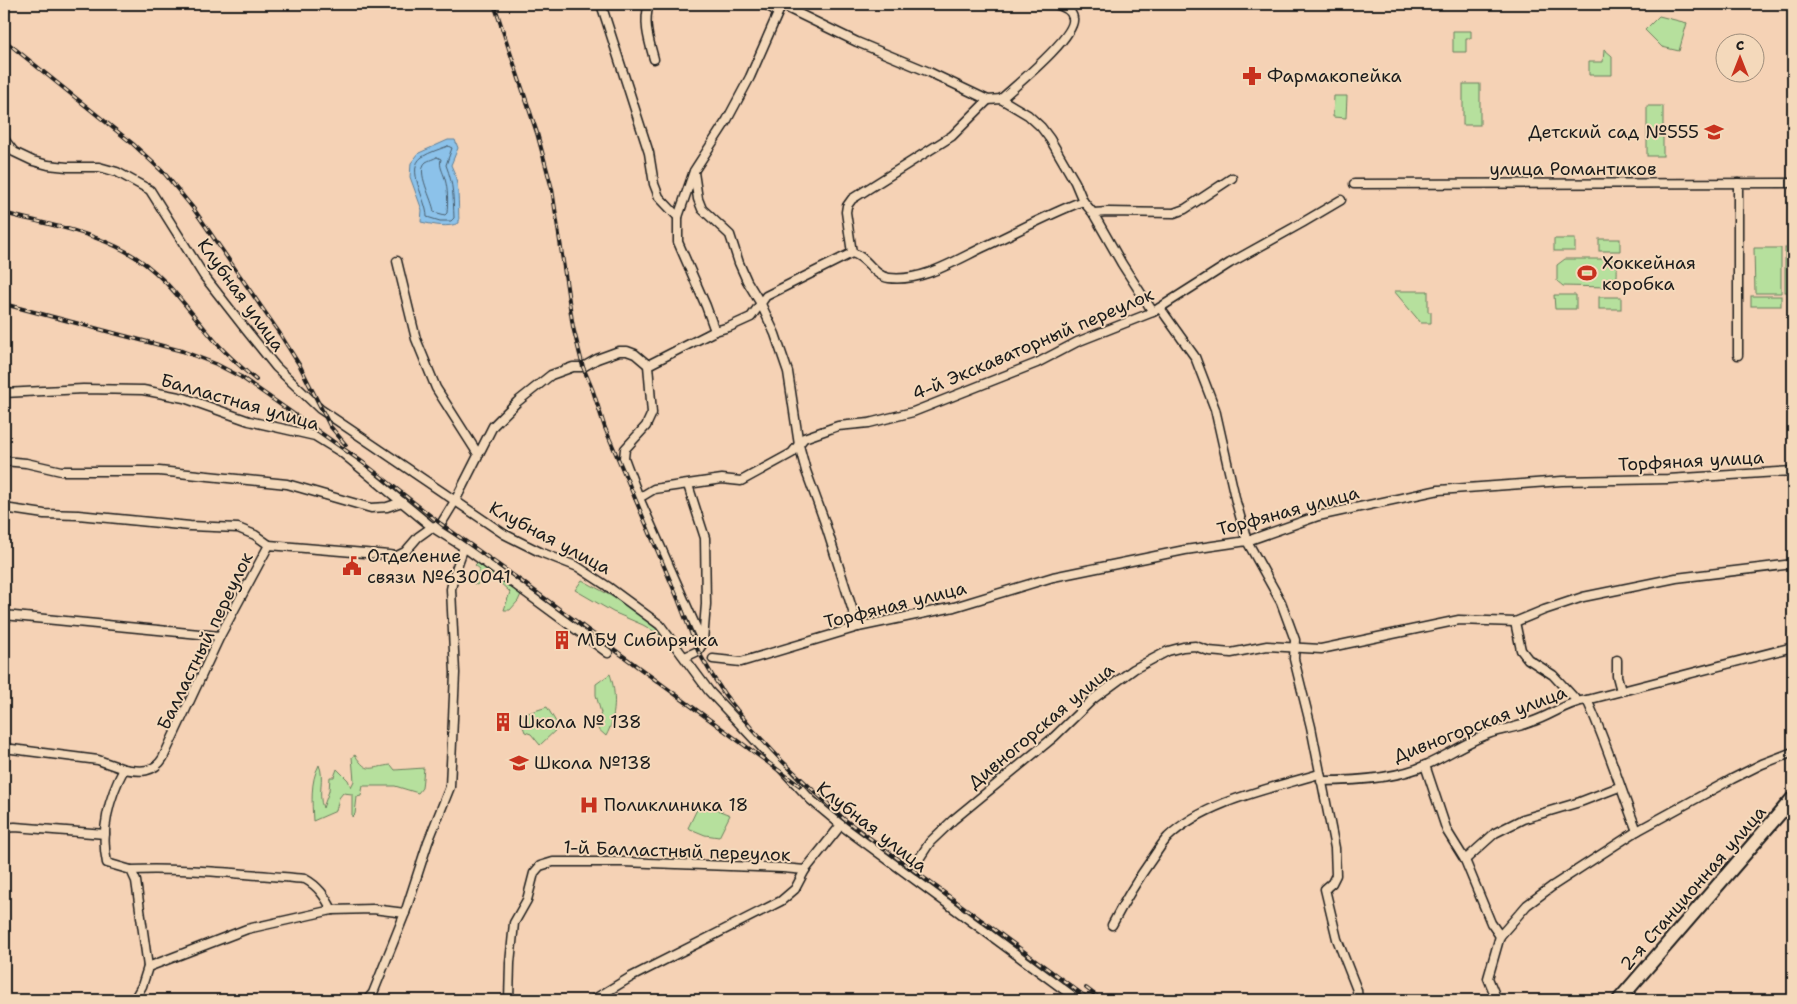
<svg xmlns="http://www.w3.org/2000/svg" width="1797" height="1004" font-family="'Shantell Sans',sans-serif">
  <rect width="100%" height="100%" fill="#f5d2b5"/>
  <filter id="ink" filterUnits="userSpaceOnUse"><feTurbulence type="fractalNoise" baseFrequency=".02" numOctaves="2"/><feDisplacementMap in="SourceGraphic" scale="10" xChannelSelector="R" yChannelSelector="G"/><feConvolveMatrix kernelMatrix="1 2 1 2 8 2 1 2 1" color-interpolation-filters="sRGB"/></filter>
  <g filter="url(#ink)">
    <g fill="#b6e09d" stroke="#697e5c">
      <path d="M1659,16L1687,23L1679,51L1662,47L1645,30Z"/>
      <path d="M1453,31H1471V38H1466V52H1453Z"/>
      <path d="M1604,49L1612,56V75H1589V62H1603Z"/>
      <rect x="1463" y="84" width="17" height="41"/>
      <path d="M1334,96H1347L1346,118L1333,117Z"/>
      <rect x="1647" y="106" width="16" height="50"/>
      <rect x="1554" y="239" width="21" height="12"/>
      <rect x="1599" y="239" width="21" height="12"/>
      <path d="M1754,248H1781V293H1755Z"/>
      <rect x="1785" y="248" width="8" height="44"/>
      <path d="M1565,259H1612L1617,264C1617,274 1619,284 1608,287L1563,286L1557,281V265Z"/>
      <path d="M1394,291H1428V312H1431V323H1421Z"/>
      <path d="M1554,295H1576V309H1555Z"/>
      <rect x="1751" y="296" width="30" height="10"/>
      <rect x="1599" y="297" width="22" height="12"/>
      <path d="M478,562L522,592L518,601L510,610H504L510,592L497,580L485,573L477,585L471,582L480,569L475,565Z"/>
      <path d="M582,580C611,596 642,611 664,637L643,625L613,612L575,590Z"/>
      <path d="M610,674C617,694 616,718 606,736L596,727L601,713L596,695V684Z"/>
      <path d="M547,707L559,727L540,745L531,734L525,732L519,716Z"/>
      <path d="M355,755C368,775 371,767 391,765L395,770L424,768L422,788L418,793L395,786H363L361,796L357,797L355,814L352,817V794L343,793L339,798L336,811L313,821C312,802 310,782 319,765C325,778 317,793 323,808L329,791L330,777H334L337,769L348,780L351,787L354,781L352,757Z"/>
      <path d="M700,803L730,815L719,837L705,835L688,828Z"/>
    </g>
    <path fill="#8cc2ea" stroke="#5f8098" d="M448,140H455L458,148L451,165C460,183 458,202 459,223C447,228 435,225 421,222L422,210L410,177L411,163L419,153Z"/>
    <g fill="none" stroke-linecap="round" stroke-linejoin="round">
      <g stroke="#495e6e" stroke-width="1">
        <path d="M448,146L452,148L446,165C454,186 453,197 454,218L451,221H440L427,217C427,200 405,169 422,157C430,152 440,149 448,146Z"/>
        <path d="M437,157L441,159C439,167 443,171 445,179C448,190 448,201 447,213L445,215L434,212C433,200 415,171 426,162C429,160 434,159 437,157Z"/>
      </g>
      <g stroke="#1c1c1c" stroke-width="11">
        <g id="street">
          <path d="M601,4L649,153L654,184L659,197L678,217"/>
          <path d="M649,4C643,23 649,41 654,59"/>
          <path d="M765,4L778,12"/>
          <path d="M781,5L857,42L929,72L988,100L1001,99L1028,115L1041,127L1050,139L1075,182L1083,201L1093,213L1122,264L1153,312"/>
          <path d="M1001,99C1015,86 1077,36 1073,18C1072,10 1062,6 1055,4"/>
          <path d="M4,139L14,152L33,161L48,165L67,167H99L117,172L150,190L204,276L247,331L276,367L320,409L504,534L540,552L578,567L607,586L660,625L709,691L811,800L841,825L1078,1000"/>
          <path d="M694,172L698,199L702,209L730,235L739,263L747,281L761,304L775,334L788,372L799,445L806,471L824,520L858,627"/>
          <path d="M1738,183V355"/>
          <path d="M1354,184L1793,183"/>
          <path d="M1093,213L1108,212L1174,213L1185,209L1232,178"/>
          <path d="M852,253L846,212L847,206L852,199L952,136L988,100"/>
          <path d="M397,261L416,339L436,388L478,454"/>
          <path d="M1160,308L1195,357L1215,409L1236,502L1247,541L1281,602L1295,640L1294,659L1311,727L1335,848L1336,875L1332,883L1325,889L1337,939L1357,990L1358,1000"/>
          <path d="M715,331L729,327L751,317L766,296L852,253C867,256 873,276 889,278C923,282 956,260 986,246C1018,231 1049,214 1083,201"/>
          <path d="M4,393L83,389L143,390L184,398L249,421L315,436L341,452L432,527L464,547L608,653"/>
          <path d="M4,461L26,463L61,471H159L287,484L371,508L387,507L402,502"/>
          <path d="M688,485L705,538L706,604L703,641"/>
          <path d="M639,498L654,489L722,479L741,481L792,453L804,438L838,426L869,423L913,412L1037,363L1077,342L1153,312L1230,263L1302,223L1341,200"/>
          <path d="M4,508L44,514L78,515L190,526L238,528L255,535L269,545"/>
          <path d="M4,615L220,636"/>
          <path d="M1515,622L1521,650L1528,659L1553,675L1577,701"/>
          <path d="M685,657L698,651L703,643L639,498L624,458L625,449L646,426L652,413L648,365L715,331L706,306L678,242V217L694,171L727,120L750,77L782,4"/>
          <path d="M713,659L741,662L858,627L954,607L1053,577L1185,550L1247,541L1318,516L1439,490L1562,481L1668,479L1793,471"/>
          <path d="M1617,660V676L1621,691"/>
          <path d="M1587,700C1607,743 1620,788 1637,831"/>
          <path d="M4,748L98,760L124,769"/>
          <path d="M1425,765L1447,831L1465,860L1491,923L1500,936"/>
          <path d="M1321,781C1354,781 1396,779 1426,765C1448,755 1468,741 1491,733C1504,729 1518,727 1531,722C1551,716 1567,702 1587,700L1793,647"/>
          <path d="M4,828L15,827L105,834"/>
          <path d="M1465,860L1495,833L1523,819L1580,802L1619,787"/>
          <path d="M917,862L930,842L953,820L1054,737L1093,699L1134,669L1168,651L1183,647L1195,646L1209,651L1231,653L1267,646L1321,649L1459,620L1515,622L1544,610L1583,597L1676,578L1793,564"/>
          <path d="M131,870C189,868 246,874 305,879C318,886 325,896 332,910"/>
          <path d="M1112,925C1124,902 1137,880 1152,859C1157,852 1162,843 1168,837C1206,801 1269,789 1319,774"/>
          <path d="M148,967L136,881L131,870L107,863C100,831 109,797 124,769C140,772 154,773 163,758L220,636L269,545L389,555L397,556L405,552L418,537L432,527L441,524L455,501L493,426L517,402L551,375L573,367H583L597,359L619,351H627L635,354L648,365"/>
          <path d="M134,1000L142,986L148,967L247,929L332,910L373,909L405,913"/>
          <path d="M367,1000L373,993L405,913L428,842L450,787L455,673L451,589L455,572L464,547"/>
          <path d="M509,1000L510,963L514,923L527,900L534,873L540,866L553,862H623L783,868L805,870"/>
          <path d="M593,1000L631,977L781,901L795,889L805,870L841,825"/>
          <path d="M1497,1000L1488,978L1500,936L1527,905L1554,885L1637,831L1732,779L1762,764L1793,752"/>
        </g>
      </g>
      <g stroke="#1c1c1c" stroke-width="16">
        <path id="primary" d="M1619,1000L1793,798"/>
      </g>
      <use href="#street" stroke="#f4d9bb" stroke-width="8"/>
      <use href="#primary" stroke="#f4d9bb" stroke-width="12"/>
      <g stroke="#1c1c1c" stroke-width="4">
        <g id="rail">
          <path d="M494,4L537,133L552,189L573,327L583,367L593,391L605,428L678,599L698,651L712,675L725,695L752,729L783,762L844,819L1090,1000"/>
          <path d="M4,40L133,144L165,174L193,208L280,334L300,366L330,426L346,445"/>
          <path d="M4,213C45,224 90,231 127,252C165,273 187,309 215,341C227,355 242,368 256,380"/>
          <path d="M4,304L182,351L216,364L241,377L365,464L441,524L521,581L800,786"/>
          <path d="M1086,988L1102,1000"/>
        </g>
      </g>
      <use href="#rail" stroke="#f4d9bb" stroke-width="2" stroke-dasharray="5.5" stroke-linecap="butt"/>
    </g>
  </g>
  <defs>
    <g id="pharmacy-bare" transform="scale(1.5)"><path d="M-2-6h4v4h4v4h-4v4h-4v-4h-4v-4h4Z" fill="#c8321e" stroke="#f4d9bb" stroke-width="2.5" paint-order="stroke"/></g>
    <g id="school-bare" transform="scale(1.5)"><path d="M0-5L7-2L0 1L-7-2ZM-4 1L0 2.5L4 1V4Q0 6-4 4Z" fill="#c8321e" stroke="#f4d9bb" stroke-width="2.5" paint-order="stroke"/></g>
    <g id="stadium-bare" transform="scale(1.5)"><path d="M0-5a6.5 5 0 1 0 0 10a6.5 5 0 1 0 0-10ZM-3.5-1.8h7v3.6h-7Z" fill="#c8321e" stroke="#f4d9bb" stroke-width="2.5" paint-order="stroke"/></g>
    <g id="civic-bare" transform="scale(1.5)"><path d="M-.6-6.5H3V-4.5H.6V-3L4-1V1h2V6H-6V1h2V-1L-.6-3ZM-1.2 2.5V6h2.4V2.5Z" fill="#c8321e" stroke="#f4d9bb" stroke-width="2.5" paint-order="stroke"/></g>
    <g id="building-bare" transform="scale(1.5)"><path d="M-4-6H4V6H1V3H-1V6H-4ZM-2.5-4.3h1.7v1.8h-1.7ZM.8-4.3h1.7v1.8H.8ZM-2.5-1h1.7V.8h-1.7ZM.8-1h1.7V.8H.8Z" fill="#c8321e" stroke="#f4d9bb" stroke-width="2.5" paint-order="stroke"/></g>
    <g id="hospital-bare" transform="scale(1.5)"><path d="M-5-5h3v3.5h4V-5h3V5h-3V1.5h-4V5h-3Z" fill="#c8321e" stroke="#f4d9bb" stroke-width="2.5" paint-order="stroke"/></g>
  </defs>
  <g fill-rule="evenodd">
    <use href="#pharmacy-bare" x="1252" y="76"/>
    <use href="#school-bare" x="1714" y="132"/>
    <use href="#stadium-bare" x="1587" y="273"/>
    <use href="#civic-bare" x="352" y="566"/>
    <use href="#building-bare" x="562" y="640"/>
    <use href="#building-bare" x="503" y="722"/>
    <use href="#school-bare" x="519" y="763"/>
    <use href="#hospital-bare" x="589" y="805"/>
  </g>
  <g text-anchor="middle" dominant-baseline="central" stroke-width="4" stroke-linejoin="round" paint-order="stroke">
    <g font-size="18" fill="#1c1c1c" stroke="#f4d9bb" text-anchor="start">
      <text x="1267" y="76">Фармакопейка</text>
      <text x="1699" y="132" text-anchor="end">Детский сад №555</text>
      <text x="1602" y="263">Хоккейная<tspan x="1602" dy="21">коробка</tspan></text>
      <text x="367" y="556">Отделение<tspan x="367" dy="21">связи №630041</tspan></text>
      <text x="577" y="640">МБУ Сибирячка</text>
      <text x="518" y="722">Школа № 138</text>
      <text x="534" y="763">Школа №138</text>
      <text x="604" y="805">Поликлиника 18</text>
    </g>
    <g font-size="18" fill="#1c1c1c" stroke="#f4d9bb">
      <text x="1573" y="169">улица Романтиков</text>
      <text transform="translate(241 295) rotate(54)">Клубная улица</text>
      <text transform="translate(1033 344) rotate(-23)">4-й Экскаваторный переулок</text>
      <text transform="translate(240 402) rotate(16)">Балластная улица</text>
      <text transform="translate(1691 461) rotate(-3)">Торфяная улица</text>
      <text transform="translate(1288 511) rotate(-15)">Торфяная улица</text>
      <text transform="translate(550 538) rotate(28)">Клубная улица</text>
      <text transform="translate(895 605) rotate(-14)">Торфяная улица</text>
      <text transform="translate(205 641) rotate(-64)">Балластный переулок</text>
      <text transform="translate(1480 724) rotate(-21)">Дивногорская улица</text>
      <text transform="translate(1041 726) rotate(-40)">Дивногорская улица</text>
      <text transform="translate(872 827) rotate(38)">Клубная улица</text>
      <text transform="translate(677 851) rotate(2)">1-й Балластный переулок</text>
      <text transform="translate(1693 888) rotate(-49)">2-я Станционная улица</text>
    </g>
  </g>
  <rect width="1797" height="1004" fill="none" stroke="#f4d9bb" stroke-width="20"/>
  <rect x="10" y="10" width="1777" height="984" fill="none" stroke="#1c1c1c" stroke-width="2" filter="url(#ink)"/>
  <g transform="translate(1740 58)"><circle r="24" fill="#f4d9bb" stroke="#9e8d7b"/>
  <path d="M0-4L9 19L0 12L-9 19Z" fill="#c8321e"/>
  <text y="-8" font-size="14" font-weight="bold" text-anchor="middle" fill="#1c1c1c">С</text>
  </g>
</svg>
